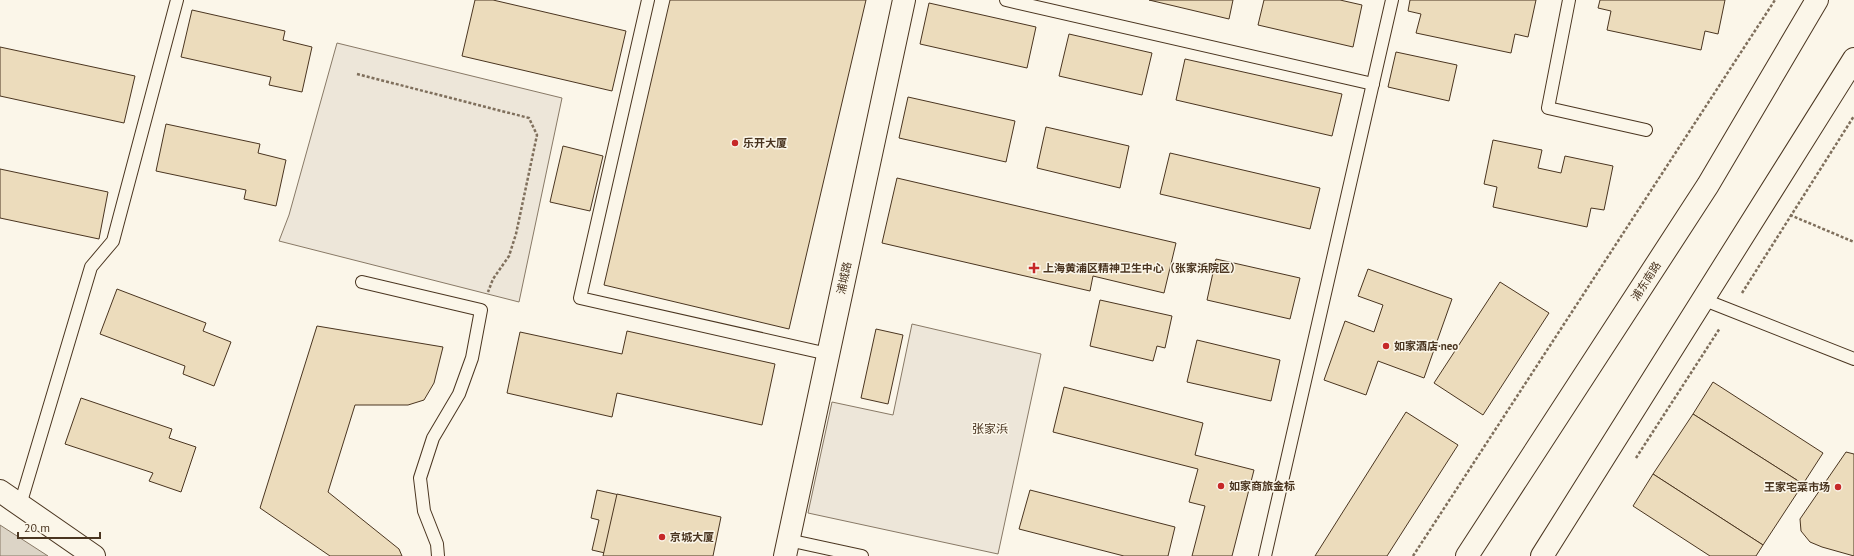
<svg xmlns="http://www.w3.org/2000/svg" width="1854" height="556" font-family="'PT Sans','Noto Sans SC',sans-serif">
  <rect width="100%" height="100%" fill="#fbf6e9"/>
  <g fill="#ede6d9" stroke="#887966">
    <path d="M337,43L562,98L519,302L279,241L289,215Z"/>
    <path d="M912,324L1041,354L998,554L808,513L832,402L893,415Z"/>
  </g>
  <path fill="#dcd4c6" stroke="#887966" d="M0,525L48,556H0Z"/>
  <g fill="#ecdcbc" stroke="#4a3520">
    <path d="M475,0H493L626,31L612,91L462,56Z"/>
    <path d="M670,0H866L789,329L604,285Z"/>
    <path d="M1149,0H1233L1229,19Z"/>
    <path d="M1264,0H1340L1362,5L1353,47L1258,25Z"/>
    <path d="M1410,0H1536L1528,37L1515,34L1511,53L1416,33L1421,14L1408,11Z"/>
    <path d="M1600,0H1725L1718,34L1705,31L1701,50L1607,30L1611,11L1598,8Z"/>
    <path d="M929,3L1036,27L1027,68L920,44Z"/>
    <path d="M192,10L285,31L283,40L312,47L302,92L269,85L271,77L181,57Z"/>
    <path d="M1069,34L1152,53L1142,95L1059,76Z"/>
    <path d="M0,47L135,76L124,123L0,96Z"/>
    <path d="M1396,52L1457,65L1449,101L1388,87Z"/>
    <path d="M1185,59L1342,94L1332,136L1176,100Z"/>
    <path d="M908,97L1015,121L1006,162L899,138Z"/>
    <path d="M166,124L260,144L258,153L286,160L276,206L244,199L246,190L156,171Z"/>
    <path d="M1046,127L1129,146L1120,188L1037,168Z"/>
    <path d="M1493,140L1542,150L1538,168L1561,173L1565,156L1613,166L1604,210L1591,208L1587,227L1493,207L1497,187L1484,184Z"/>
    <path d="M563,146L603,156L590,211L550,202Z"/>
    <path d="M1170,153L1320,188L1310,229L1160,194Z"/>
    <path d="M0,169L108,192L99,239L0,218Z"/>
    <path d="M897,178L1176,243L1164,293L1093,276L1090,291L882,243Z"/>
    <path d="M1216,259L1300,278L1290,319L1207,300Z"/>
    <path d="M1368,269L1452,299L1424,378L1378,361L1366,395L1324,380L1345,321L1374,332L1383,305L1358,296Z"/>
    <path d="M1500,282L1549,313L1483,415L1434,383Z"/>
    <path d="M117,289L206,323L203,331L231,342L214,386L183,374L185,366L100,334Z"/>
    <path d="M1100,300L1172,316L1165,348L1157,346L1153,361L1090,346Z"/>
    <path d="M317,326L443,347L434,383L424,400L408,405H355L328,492L399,549L402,556H330L260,508Z"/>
    <path d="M876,329L903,335L888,404L861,398Z"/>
    <path d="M627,331L775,364L762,425L617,393L612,417L507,393L520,332L622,354Z"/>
    <path d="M1197,340L1280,360L1271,401L1187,382Z"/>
    <path d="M1713,382L1823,453L1803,484L1693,414Z"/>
    <path d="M1064,387L1203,423L1195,455L1254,470L1232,556H1192L1205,506L1189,502L1198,469L1053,432Z"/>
    <path d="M81,398L172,429L169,438L196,447L181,492L149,481L153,473L65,444Z"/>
    <path d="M1406,412L1458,445L1387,556H1315Z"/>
    <path d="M1693,414L1803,484L1763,545L1653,474Z"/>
    <path d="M1846,452L1854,454V556L1822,547L1810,542L1801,531L1800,519Z"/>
    <path d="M1653,474L1763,545L1756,556H1710L1633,506Z"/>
    <path d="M597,490L704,514L698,541L691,539L687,556H618L592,550L599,520L591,518Z"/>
    <path d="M1030,490L1175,527L1168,556H1124L1019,529Z"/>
    <path d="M617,494L721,517L713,556H603Z"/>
  </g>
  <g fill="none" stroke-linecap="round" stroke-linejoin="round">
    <g stroke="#4a3520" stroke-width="14">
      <g id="service">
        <path d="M648,0L580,298L828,354"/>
        <path d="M1006,0L1373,84"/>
        <path d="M1569,0L1548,108L1646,130"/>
        <path d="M362,282L481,310L472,358L459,394L433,438L420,478L424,511L437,544L438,556"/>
        <path d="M1702,299L1854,359"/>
        <path d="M20,505L91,267L113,241L177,0"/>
        <path d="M788,540L862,556"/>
        <path d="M1265,556L1392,0"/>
      </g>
    </g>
    <g stroke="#4a3520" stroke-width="24">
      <g id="minor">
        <path d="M0,491L94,556"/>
        <path d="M785,556L904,0"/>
      </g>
    </g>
    <g stroke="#4a3520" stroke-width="24">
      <g id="primary">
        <path d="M1467,556L1708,185L1817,0"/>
        <path d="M1542,556L1854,59"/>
      </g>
    </g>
    <g stroke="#7f6f5c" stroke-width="2.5" stroke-dasharray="3 2" stroke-linecap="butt">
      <path d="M357,74L529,118L537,135L516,234L509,256L493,279L488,292"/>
      <path d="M1790,215L1854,242"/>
      <path d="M1742,293L1854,116"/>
      <path d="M1636,458L1720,328"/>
      <path d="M1413,556L1775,0"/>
    </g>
    <use href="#service" stroke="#fbf6e9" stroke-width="12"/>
    <use href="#minor" stroke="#fbf6e9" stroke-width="22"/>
    <use href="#primary" stroke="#fbf6e9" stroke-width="22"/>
  </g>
  <g fill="#c62828" stroke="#fbf6e9" stroke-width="1.5">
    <circle cx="735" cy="143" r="4"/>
    <path d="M1032 262h4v4h4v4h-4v4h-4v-4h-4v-4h4z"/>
    <circle cx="1386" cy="346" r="4"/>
    <circle cx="1221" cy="486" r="4"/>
    <circle cx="1838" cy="487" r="4"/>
    <circle cx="662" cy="537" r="4"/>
  </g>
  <g text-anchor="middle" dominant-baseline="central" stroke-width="3" stroke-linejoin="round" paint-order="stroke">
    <g font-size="11" font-weight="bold" fill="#4a3520" stroke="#fbf6e9" text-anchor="start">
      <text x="743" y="143">乐开大厦</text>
      <text x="1043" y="268">上海黄浦区精神卫生中心（张家浜院区）</text>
      <text x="1394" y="346">如家酒店·neo</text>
      <text x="1229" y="486">如家商旅金标</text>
      <text x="1830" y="487" text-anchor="end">王家宅菜市场</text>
      <text x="670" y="537">京城大厦</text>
    </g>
    <g font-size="11" fill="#4a3520" stroke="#fbf6e9">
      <text transform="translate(844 278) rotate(-78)">浦城路</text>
      <text transform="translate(1646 281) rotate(-57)">浦东南路</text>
    </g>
    <g font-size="12" fill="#4a3520" stroke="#fbf6e9">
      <text x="990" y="428">张家浜</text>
    </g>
  </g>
  <path d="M18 532v6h82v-6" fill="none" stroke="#4a3520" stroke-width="2"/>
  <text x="24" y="532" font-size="12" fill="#4a3520" stroke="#fbf6e9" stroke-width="3" paint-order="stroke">20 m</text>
</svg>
